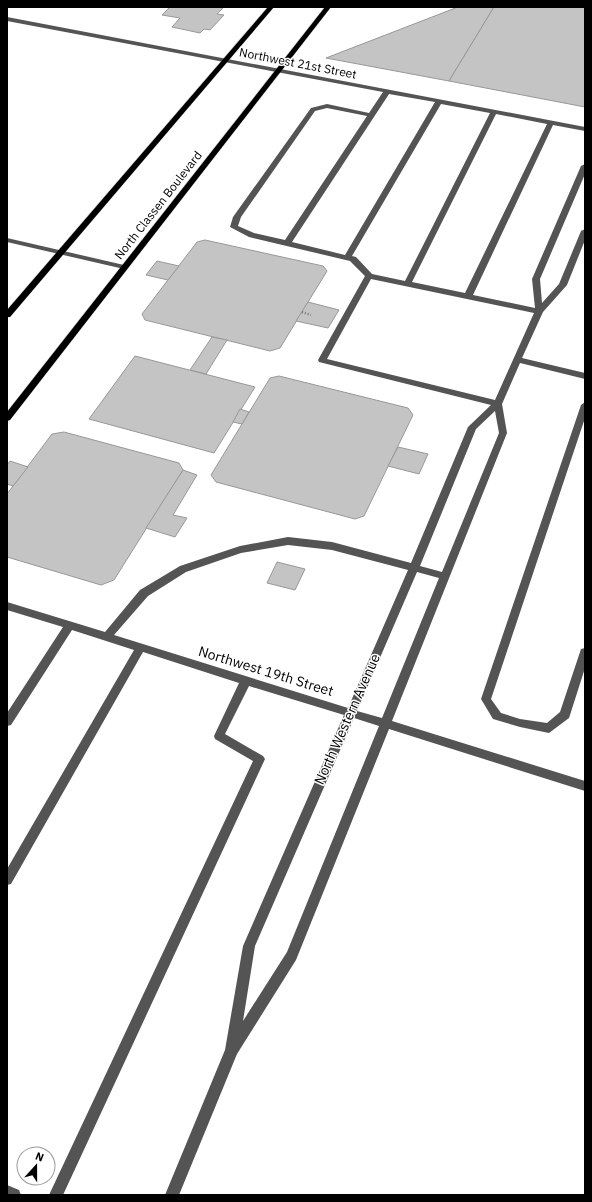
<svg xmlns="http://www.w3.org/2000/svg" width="592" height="1202" font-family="'IBM Plex Sans',sans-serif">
  <rect width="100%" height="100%" fill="#fff"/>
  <g fill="#c4c4c4" stroke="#989898">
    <path d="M170,7H219L223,8L217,14L224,15L210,30L204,29L200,33L172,27L180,18L162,15Z"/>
    <path d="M458,7H494L449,81L326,58Z"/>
    <path d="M494,7H585V107L449,81Z"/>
    <path d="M205,240L323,266L327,271L280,348L270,351L145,320L142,314L197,242Z"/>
    <path d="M157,261L179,266L168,280L146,275Z"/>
    <path d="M308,302L339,310L328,328L296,321Z"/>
    <path d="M212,337L227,340L206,374L190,370Z"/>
    <path d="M135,356L255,387L214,453L89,419Z"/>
    <path d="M279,376L408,408L413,415L364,516L355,519L216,482L211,475L270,378Z"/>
    <path d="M240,409L249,412L242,424L233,422Z"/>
    <path d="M64,432L179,463L183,470L114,580L101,585L7,557V494L52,434Z"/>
    <path d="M398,447L428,454L419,474L388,466Z"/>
    <path d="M10,461L28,467L13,486L7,484V465Z"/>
    <path d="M183,470L197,475L173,515L187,518L175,537L146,528Z"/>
    <path d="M277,562L305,569L295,590L267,583Z"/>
  </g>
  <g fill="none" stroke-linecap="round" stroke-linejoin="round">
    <g stroke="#dbdbdb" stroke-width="1">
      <g id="major">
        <path d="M268,7H274L10,317H7V310Z"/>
        <path d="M325,7H331L10,420L7,421V412Z"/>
      </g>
    </g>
    <path stroke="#767676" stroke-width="2.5" stroke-dasharray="1 2" stroke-linecap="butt" d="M302,312L311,315"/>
    <g fill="#545454" fill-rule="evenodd">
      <path d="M7,17L585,127V131L553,125L473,295L535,308L532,279L581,166L585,164V174L540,279L542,303L559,284L581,231L585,229V240L567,285L543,312L522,358L585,373V379L520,363L502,404L507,433L392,721L585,781V791L389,729L296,960L237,1054L179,1195H165L225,1050L243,946L344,715L249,686L225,734L263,756L265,759L63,1195H49L253,761L215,739L214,736L239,683L143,652L11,884L7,885V869L134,650L72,630L11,725L7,726V713L63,627L7,610V602L105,632L140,590L180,566L240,546L288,537L332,542L411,563L468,427L491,405L319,362L318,360L365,276L350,261L249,237L230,227L233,217L311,108L327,104L369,113L383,92L7,21ZM389,94L435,102L345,255L292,242ZM441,104L490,113L405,281L372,274L356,257L352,256ZM327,108L367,116L285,240L254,233L238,226L241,217L315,111ZM496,114L547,124L465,293L412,282ZM371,279L534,313L495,400L327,359ZM495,411L499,433L442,572L420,566L476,429ZM288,545L332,550L408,570L348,708L114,635L148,596L186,572L241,553ZM417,572L439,578L382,718L357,711ZM354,718L379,726L287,952L243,1021L255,946Z"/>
      <path d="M7,238L124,265L128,267L124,269L7,242Z"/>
      <path d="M585,402V418L491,699L501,713L520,719L547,723L560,712L581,649L585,648V668L570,715L569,718L549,733L520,727L493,719L481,699L581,405Z"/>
      <path d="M7,1185L19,1190L21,1195H7Z"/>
    </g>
    <use href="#major" fill="#000" fill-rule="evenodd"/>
  </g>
  <g text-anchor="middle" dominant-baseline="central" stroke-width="3" stroke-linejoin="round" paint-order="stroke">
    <g font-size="12" fill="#000" stroke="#fff">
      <text transform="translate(298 63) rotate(11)">Northwest 21st Street</text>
      <text transform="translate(158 205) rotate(-52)">North Classen Boulevard</text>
    </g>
    <g font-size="14" fill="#000" stroke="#fff">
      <text transform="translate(266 671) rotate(17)">Northwest 19th Street</text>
      <text transform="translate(347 719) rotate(-66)">North Western Avenue</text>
    </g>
  </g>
  <rect width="592" height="1202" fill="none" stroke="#000000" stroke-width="16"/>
  <g transform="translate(36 1166) rotate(21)"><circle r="19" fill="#ffffff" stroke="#999999"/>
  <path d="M0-3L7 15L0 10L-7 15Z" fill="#000000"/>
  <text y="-6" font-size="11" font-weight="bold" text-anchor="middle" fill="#000000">N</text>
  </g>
</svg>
